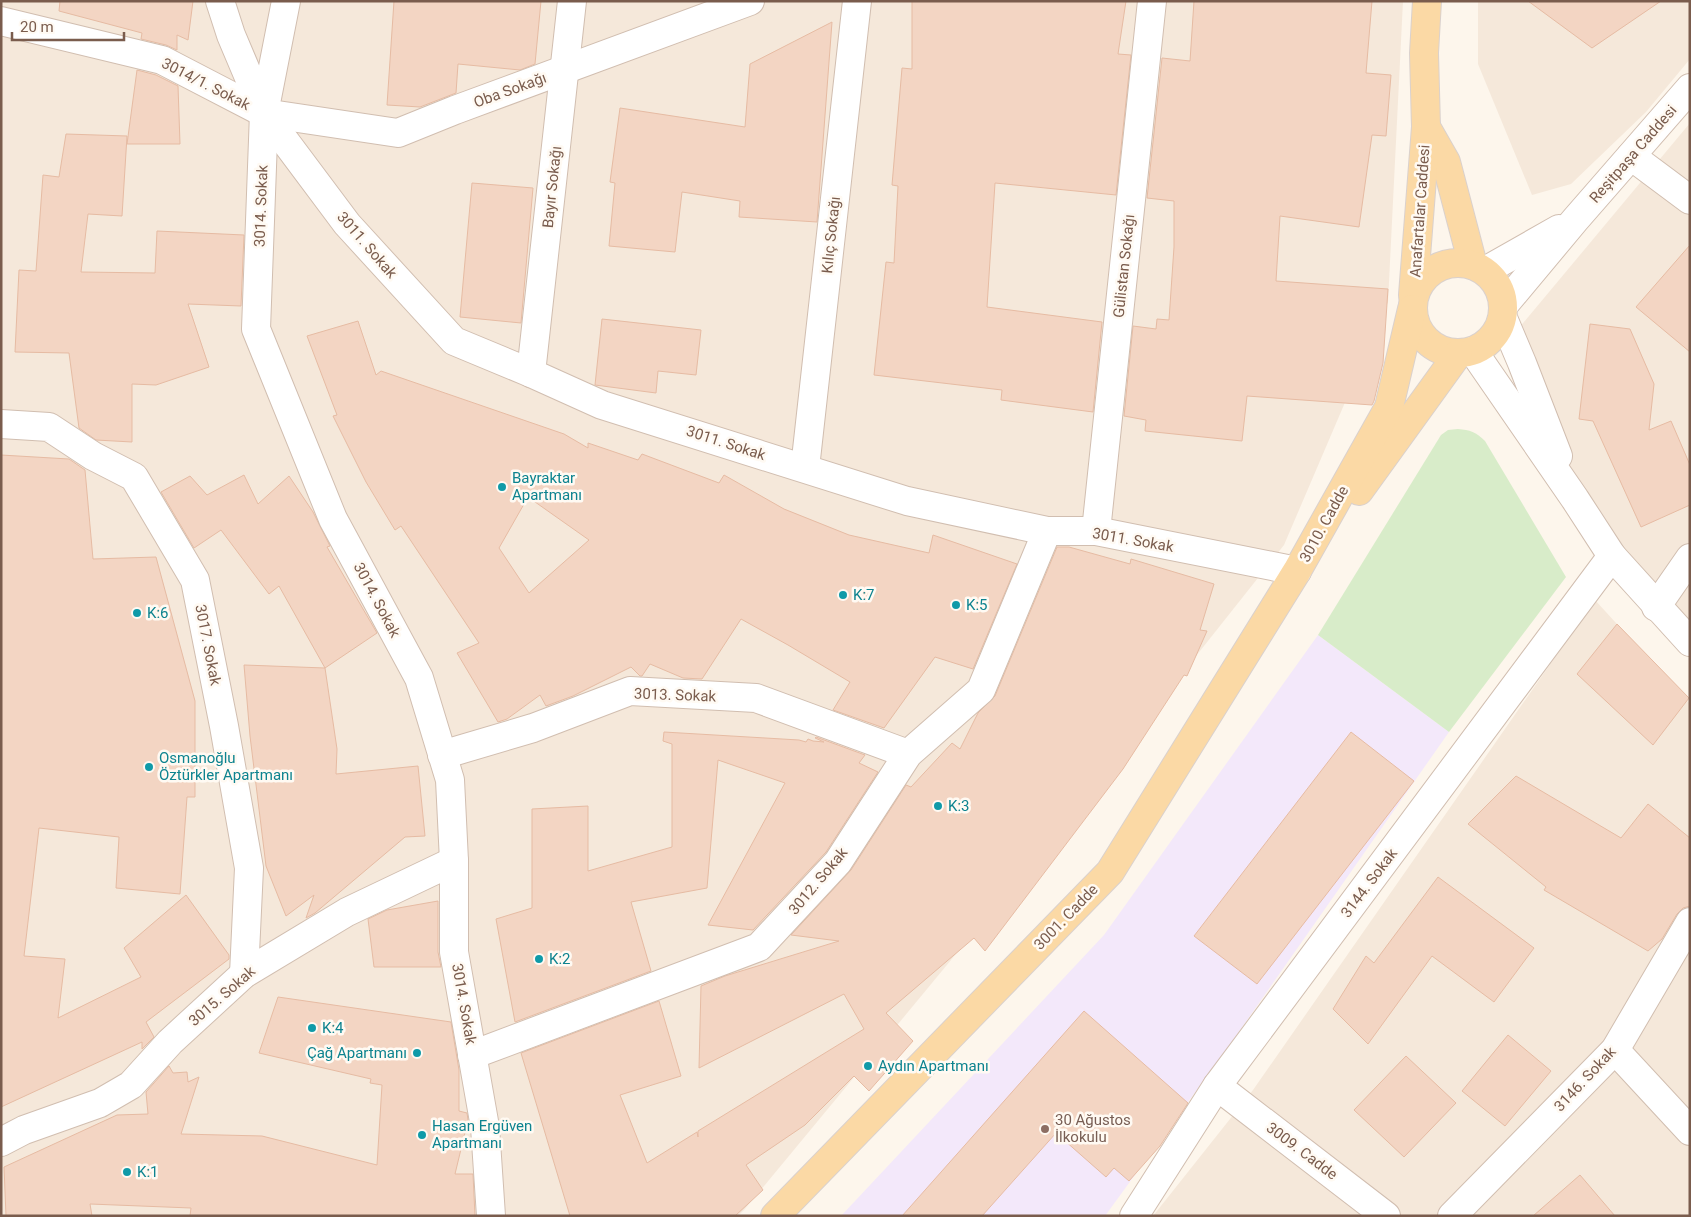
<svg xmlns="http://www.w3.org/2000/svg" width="1691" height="1217" font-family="Roboto,sans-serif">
  <rect width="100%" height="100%" fill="#fdf6ec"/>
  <g fill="#f5e8da">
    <path d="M1,1H1403L1388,302L1284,545L1047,844L745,1209L738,1216H1Z"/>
    <path d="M1478,1H1690V59L1646,112L1571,184L1532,195L1478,64Z"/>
    <path d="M1690,123V643L1581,500L1514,334Z"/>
    <path d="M1595,600L1690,704V1216H1153L1253,1090Z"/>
  </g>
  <path fill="#f3e8fa" d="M1318,635L1449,732L1231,1043L1105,1216H841L1104,935Z"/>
  <path fill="#d8ecc9" d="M1458,429C1470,430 1476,432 1485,441L1566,577L1449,732L1318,635L1441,435L1448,430Z"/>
  <g fill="#f3d5c3" stroke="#e6bba3" fill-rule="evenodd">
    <path d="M60,1H193L188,40L177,35V50L166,45L141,39L142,33L59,11Z"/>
    <path d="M394,1H541L535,64L520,70L458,64L456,93L420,107L387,105Z"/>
    <path d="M912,1H1126L1118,54L1131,55L1116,195L995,183L987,307L1102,322L1093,412L1001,400L1002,390L874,375L886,262L894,263L898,186L892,185L902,68L912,69Z"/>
    <path d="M1194,1H1372L1366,73L1391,75L1386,136L1372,135L1359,227L1280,216L1276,281L1388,289L1383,363L1374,401L1372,405L1247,396L1242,441L1145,431L1146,420L1124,416L1133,326L1156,329L1157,319L1169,320L1174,247V201L1147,198L1162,58L1190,61Z"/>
    <path d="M1528,1H1661L1592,48Z"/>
    <path d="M832,22L817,222L739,217L740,201L682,192L675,252L609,246L615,183L610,182L620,108L745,127L750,64Z"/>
    <path d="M137,70L156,75L178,86L180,144H127Z"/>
    <path d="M66,134L127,136L122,216L88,214L81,272L155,273L157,231L244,235L241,306L188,304L209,367L156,385L132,384V442L96,440L79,428L69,353L15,352L19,270L36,271L43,175L59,177Z"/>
    <path d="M472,183L533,188L521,323L460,317Z"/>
    <path d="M1690,245V352L1636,307Z"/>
    <path d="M602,319L701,330L696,375L658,371L656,393L595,385Z"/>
    <path d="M358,321L376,375L381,371L564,434L588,448V443L638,460L642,454L719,483L724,475L784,509L849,535L929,553L933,535L1017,564L973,669L935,657L884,728L833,710L850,682L788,645L741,619L702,679L683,678L650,664L642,676H640L631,667L573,696L546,706L540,695L507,719L498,722L457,653L479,643L401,526L395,530L366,482L333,416L337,415L307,336ZM528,497L589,540L529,593L499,548Z"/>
    <path d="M1590,324L1630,329L1654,384L1649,430L1671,421L1690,465V505L1641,527L1593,421L1579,419Z"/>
    <path d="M1,455L69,459L85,470L93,559L156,557L195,701V797H187L180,894L116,888L119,837L39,828L24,956L65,959L58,1018L141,977L124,948L186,895L229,955V959L146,1022L154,1037L142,1049V1042L1,1107Z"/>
    <path d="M244,475L258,504L289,476L313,512L330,546L327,547L377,633L325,668L279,586L269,594L221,530L194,548L161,492L190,476L207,495Z"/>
    <path d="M1057,547H1069L1130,564L1131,559L1214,584L1200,630L1207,631L1187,676L1184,675L1123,769L985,951L974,938L886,1013L913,1041L869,1091L854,1076L805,1125L746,1165L763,1190L735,1216H570L521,1053L659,1001L681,1076L620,1095L647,1163L697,1132L698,1137V1131L864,1029L844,994L699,1068L701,986L725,976L839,941L791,935L851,870L906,785L911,787L952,743L960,749L978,713L995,696Z"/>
    <path d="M1617,624L1689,698L1653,745L1577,674Z"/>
    <path d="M244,665L325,668L337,749L336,774L418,766L425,836L405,837L315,913L306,918L314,895L286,916L266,866L250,736Z"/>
    <path d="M664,732L799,740L806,742L808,739L813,741L824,742L815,738L816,737L865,755L859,763L878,772L826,852L753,930L708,925L785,783L718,760L707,888L631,902L651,971L515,1022L496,919L532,908V809L588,806V871L672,847V744L663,741Z"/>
    <path d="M1351,732L1414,781L1257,984L1194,936Z"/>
    <path d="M1516,776L1621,838L1648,804L1690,838V906L1683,908L1677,914L1662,939L1648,951L1544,890L1546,887L1468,824Z"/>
    <path d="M1438,877L1534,948L1494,1002L1432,956L1368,1044L1333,1009L1366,956L1374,963Z"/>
    <path d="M438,901V952L441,967H374L368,919L387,910Z"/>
    <path d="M278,997L451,1022L459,1070V1111L467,1113L468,1120L455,1174H473L475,1216H190L191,1208L90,1204L92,1216H6L4,1167L117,1115L148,1114L146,1092L169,1066L173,1073L187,1072L188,1082L199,1077L181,1134L262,1136L377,1165L382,1085L370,1083L371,1079L259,1053Z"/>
    <path d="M1084,1011L1188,1103L1160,1146L1129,1181L1114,1168L1106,1177L1056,1133L982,1216H902Z"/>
    <path d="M1508,1035L1551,1071L1505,1126L1462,1091Z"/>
    <path d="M1406,1056L1456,1103L1404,1157L1354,1110Z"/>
    <path d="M1580,1175L1615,1216H1533Z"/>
  </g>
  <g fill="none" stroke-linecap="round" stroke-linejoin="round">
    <g stroke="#d1beb0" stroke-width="30">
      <g id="minor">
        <path d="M220,1L231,35L264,113L256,329L333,519L419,678L450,780L454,861V952L485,1127L491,1216"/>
        <path d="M1,21L162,60L264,113L398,133L455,110L750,1"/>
        <path d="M264,113L347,224L454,341L531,373L602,405L907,501L1047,531H1096L1297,571"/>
        <path d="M264,113L286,1"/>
        <path d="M1631,156L1690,200"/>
        <path d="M1485,271L1559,229"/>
        <path d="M1504,305L1575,220L1690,88"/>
        <path d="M1503,318L1522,363L1558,456"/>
        <path d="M1473,351L1575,499L1612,556L1690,642"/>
        <path d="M531,373L572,1"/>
        <path d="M1,424L49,427L93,456L134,477L195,580L224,726L249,868L244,974"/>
        <path d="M805,468L857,1"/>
        <path d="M1096,531L1152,1"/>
        <path d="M1656,607L1690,558"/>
        <path d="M442,755L533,728L630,691L756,698L908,754"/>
        <path d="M1615,1050L1690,1131"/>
        <path d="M472,1055L759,947L838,862L908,754L981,690L1047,531"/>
        <path d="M1217,1086L1386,1216"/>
        <path d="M1,1142L24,1130L100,1103L131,1085L170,1042L244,974L347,912L454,861"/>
        <path d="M1134,1216L1217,1086L1612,556"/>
        <path d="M1452,1216L1615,1050L1690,922"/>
      </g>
    </g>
    <g stroke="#dad1cd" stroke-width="30">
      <g id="major">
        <path d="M1426,127L1446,162L1473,265"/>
        <circle cx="1458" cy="308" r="45"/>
        <path d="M1413,295L1426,127L1424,53L1427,1"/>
        <path d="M1359,491L1458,354"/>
        <path d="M775,1216L1110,872L1297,571L1389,407L1412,309"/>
      </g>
    </g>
    <use href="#minor" stroke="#fff" stroke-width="28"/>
    <use href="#major" stroke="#fbd9a5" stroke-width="28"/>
  </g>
  <g fill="#0f9aa8" stroke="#fffaf3" stroke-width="2">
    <circle cx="502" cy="487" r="5"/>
    <circle cx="843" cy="595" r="5"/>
    <circle cx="956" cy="605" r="5"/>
    <circle cx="137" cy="613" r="5"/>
    <circle cx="149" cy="767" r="5"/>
    <circle cx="938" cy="806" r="5"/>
    <circle cx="539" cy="959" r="5"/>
    <circle cx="312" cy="1028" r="5"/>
    <circle cx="417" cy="1053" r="5"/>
    <circle cx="868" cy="1066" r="5"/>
    <circle cx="422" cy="1135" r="5"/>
    <circle cx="127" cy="1172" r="5"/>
  </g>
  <circle fill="#8d6e63" stroke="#fffaf3" stroke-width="2" cx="1045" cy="1129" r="5"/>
  <g text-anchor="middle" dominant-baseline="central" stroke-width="5" stroke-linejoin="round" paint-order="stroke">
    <g font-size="15" fill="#7a5c4d" stroke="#fffaf3">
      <text transform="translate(206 84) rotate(27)">3014/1. Sokak</text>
      <text transform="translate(510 90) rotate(-20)">Oba Sokağı</text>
      <text transform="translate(1633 154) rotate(-49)">Reşitpaşa Caddesi</text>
      <text transform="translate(552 187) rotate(-84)">Bayır Sokağı</text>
      <text transform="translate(261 206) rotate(-88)">3014. Sokak</text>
      <text transform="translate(1420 211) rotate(-86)">Anafartalar Caddesi</text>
      <text transform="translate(831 235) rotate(-84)">Kılıç Sokağı</text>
      <text transform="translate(367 245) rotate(49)">3011. Sokak</text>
      <text transform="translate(1124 266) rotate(-84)">Gülistan Sokağı</text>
      <text transform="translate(726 443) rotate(18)">3011. Sokak</text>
      <text transform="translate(1324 524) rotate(-61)">3010. Cadde</text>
      <text transform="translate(1133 540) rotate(10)">3011. Sokak</text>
      <text transform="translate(377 600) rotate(62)">3014. Sokak</text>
      <text transform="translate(208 645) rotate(79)">3017. Sokak</text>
      <text transform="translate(675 695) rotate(2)">3013. Sokak</text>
      <text transform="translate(818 881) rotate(-50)">3012. Sokak</text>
      <text transform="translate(1369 883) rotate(-53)">3144. Sokak</text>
      <text transform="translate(1066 917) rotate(-46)">3001. Cadde</text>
      <text transform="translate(222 996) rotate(-41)">3015. Sokak</text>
      <text transform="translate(464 1004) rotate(80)">3014. Sokak</text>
      <text transform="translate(1585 1079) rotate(-47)">3146. Sokak</text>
      <text transform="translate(1302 1151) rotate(37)">3009. Cadde</text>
    </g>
    <g font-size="15" fill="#0d838f" stroke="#fffaf3" text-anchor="start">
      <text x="512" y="478">Bayraktar<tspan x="512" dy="17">Apartmanı</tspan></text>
      <text x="853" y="595">K:7</text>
      <text x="966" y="605">K:5</text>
      <text x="147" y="613">K:6</text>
      <text x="159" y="758">Osmanoğlu<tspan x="159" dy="17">Öztürkler Apartmanı</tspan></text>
      <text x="948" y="806">K:3</text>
      <text x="549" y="959">K:2</text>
      <text x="322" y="1028">K:4</text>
      <text x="407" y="1053" text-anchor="end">Çağ Apartmanı</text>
      <text x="878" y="1066">Aydın Apartmanı</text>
      <text x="432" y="1126">Hasan Ergüven<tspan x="432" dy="17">Apartmanı</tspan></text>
      <text x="137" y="1172">K:1</text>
    </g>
    <g font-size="15" fill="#785e54" stroke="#fffaf3" text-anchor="start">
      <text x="1055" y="1120">30 Ağustos<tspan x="1055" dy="17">İlkokulu</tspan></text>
    </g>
  </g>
  <rect width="1691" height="1217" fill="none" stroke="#7a5c4d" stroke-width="5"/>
  <path d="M12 32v8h112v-8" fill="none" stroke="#7a5c4d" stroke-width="2.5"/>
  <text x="20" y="32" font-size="15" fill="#7a5c4d" stroke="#fffaf3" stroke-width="4" paint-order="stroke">20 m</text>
</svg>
